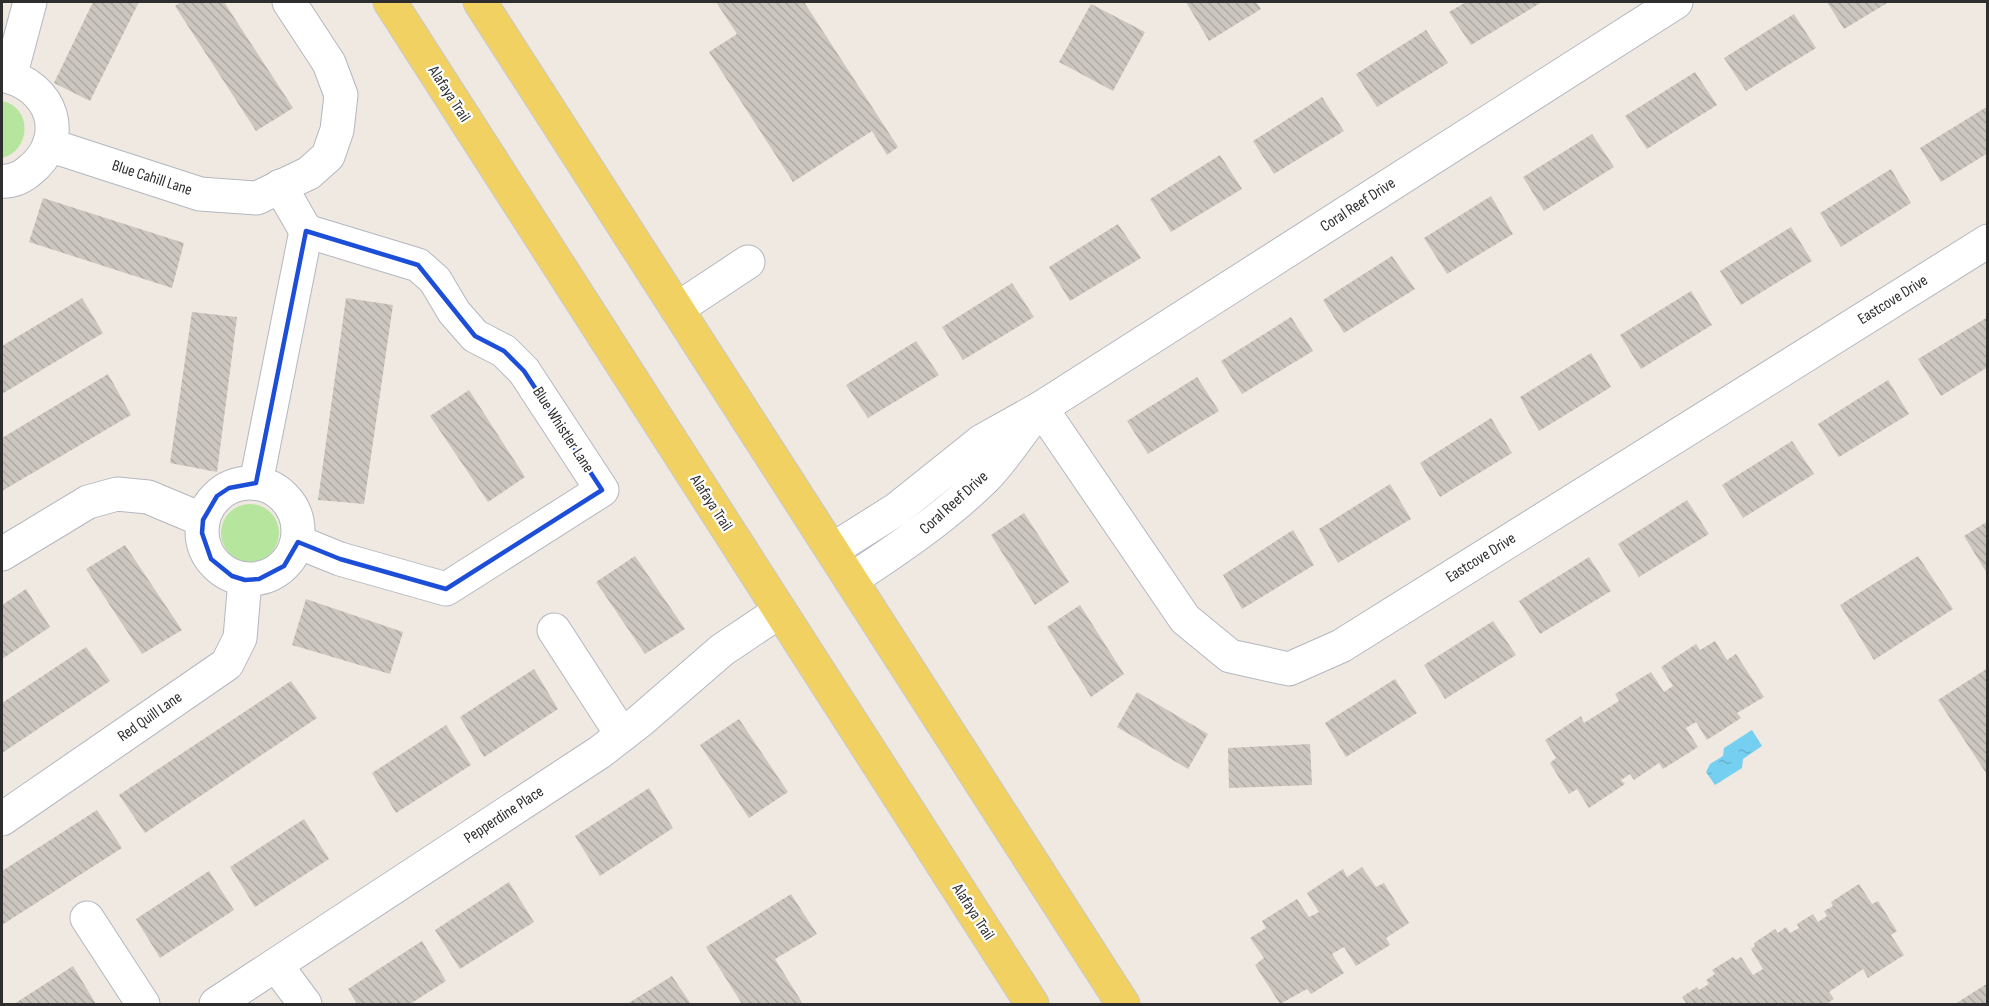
<svg xmlns="http://www.w3.org/2000/svg" width="1989" height="1006" font-family="'Sofia Sans Condensed',sans-serif">
  <defs>
    <pattern id="water-ripples" width="26" height="14" patternUnits="userSpaceOnUse" patternTransform="scale(1.5)"><rect width="26" height="14" fill="#75cff0"/><path d="M2 4q2-2 4 0t4 0M15 11q2-2 4 0t4 0" fill="none" stroke="#66b2ce"/></pattern>
    <pattern id="building-back-hatch" width="6" height="6" patternUnits="userSpaceOnUse" patternTransform="scale(1.5)"><rect width="6" height="6" fill="#cbc7bf"/><path d="M-1 5l2 2M0 0l6 6M5-1l2 2" fill="none" stroke="#afaba4"/></pattern>
  </defs>
  <rect width="100%" height="100%" fill="#efe9e1"/>
  <g fill="#b6e59e">
    <path d="M2,101C33,107 31,151 2,158Z"/>
    <circle cx="250" cy="533" r="29"/>
  </g>
  <path fill="url(#water-ripples)" d="M1752,730L1762,746L1743,759L1742,768L1715,785L1706,772L1710,764L1723,756L1724,748Z"/>
  <g fill="url(#building-back-hatch)">
    <path d="M93,2H139L90,101L54,83Z"/>
    <path d="M181,2H224L293,108L256,131L175,6Z"/>
    <path d="M716,2H804L898,147L887,155L872,131L793,182L709,52L737,34Z"/>
    <path d="M1186,2H1256L1261,9L1209,41Z"/>
    <path d="M1466,2H1542L1471,45L1449,12Z"/>
    <path d="M1827,2H1889L1844,29Z"/>
    <path d="M1091,4L1145,32L1113,91L1059,62Z"/>
    <path d="M1794,14L1816,48L1746,91L1724,58Z"/>
    <path d="M1426,30L1448,63L1377,107L1356,74Z"/>
    <path d="M1695,72L1717,105L1647,149L1625,116Z"/>
    <path d="M1322,97L1344,131L1274,174L1253,141Z"/>
    <path d="M1988,106V153L1941,182L1920,148Z"/>
    <path d="M1592,134L1614,167L1544,211L1523,177Z"/>
    <path d="M1220,155L1242,189L1171,232L1150,199Z"/>
    <path d="M1891,169L1911,203L1841,247L1820,213Z"/>
    <path d="M1491,196L1513,234L1447,274L1424,238Z"/>
    <path d="M43,198L184,243L172,288L29,242Z"/>
    <path d="M1118,224L1141,258L1070,301L1049,267Z"/>
    <path d="M1791,227L1812,261L1741,305L1720,271Z"/>
    <path d="M1392,256L1415,289L1344,333L1323,300Z"/>
    <path d="M1012,283L1034,317L963,360L942,327Z"/>
    <path d="M1691,291L1712,325L1641,369L1620,335Z"/>
    <path d="M82,298L103,333L2,394V346Z"/>
    <path d="M346,298L393,305L364,504L318,500Z"/>
    <path d="M192,312L237,317L217,472L170,463Z"/>
    <path d="M1291,317L1313,351L1242,394L1221,361Z"/>
    <path d="M1986,318L1988,367L1941,396L1918,359Z"/>
    <path d="M916,341L939,375L868,418L846,385Z"/>
    <path d="M1591,353L1611,387L1539,431L1520,397Z"/>
    <path d="M108,374L131,415L2,491V438Z"/>
    <path d="M1197,377L1219,411L1148,454L1127,421Z"/>
    <path d="M1888,380L1909,414L1839,457L1818,424Z"/>
    <path d="M469,390L525,477L488,502L430,416Z"/>
    <path d="M1491,418L1512,453L1440,497L1420,463Z"/>
    <path d="M1792,441L1814,474L1743,518L1722,485Z"/>
    <path d="M1390,484L1411,519L1338,563L1319,529Z"/>
    <path d="M1687,500L1709,534L1639,577L1618,544Z"/>
    <path d="M1024,513L1069,582L1035,605L991,535Z"/>
    <path d="M1988,521V575L1964,536Z"/>
    <path d="M1293,530L1314,565L1242,609L1223,575Z"/>
    <path d="M125,545L182,630L142,654L86,569Z"/>
    <path d="M635,556L685,629L645,654L596,582Z"/>
    <path d="M1918,556L1953,609L1874,660L1840,605Z"/>
    <path d="M1589,557L1611,591L1540,634L1519,601Z"/>
    <path d="M26,589L50,627L2,659V605Z"/>
    <path d="M306,599L403,632L390,674L292,645Z"/>
    <path d="M1080,605L1124,674L1091,697L1047,627Z"/>
    <path d="M1493,621L1516,655L1445,699L1424,665Z"/>
    <path d="M1715,641L1727,660L1736,654L1764,697L1737,713L1741,718L1707,740L1696,722L1686,728L1698,747L1663,769L1659,763L1634,780L1630,774L1621,780L1625,784L1589,808L1577,789L1569,794L1550,763L1556,758L1545,740L1581,716L1584,723L1619,701L1615,694L1651,672L1664,692L1673,686L1661,667L1696,644L1700,650Z"/>
    <path d="M86,647L110,681L2,753V703Z"/>
    <path d="M1988,668V776L1938,700Z"/>
    <path d="M534,669L558,709L484,757L460,717Z"/>
    <path d="M1395,679L1417,713L1346,757L1325,723Z"/>
    <path d="M291,681L317,718L145,833L119,795Z"/>
    <path d="M1137,692L1208,734L1188,769L1117,727Z"/>
    <path d="M739,719L788,792L749,818L700,745Z"/>
    <path d="M446,725L471,765L396,813L372,773Z"/>
    <path d="M1310,744L1312,785L1229,788L1228,748Z"/>
    <path d="M649,788L673,828L600,876L575,836Z"/>
    <path d="M97,810L122,848L2,925V871Z"/>
    <path d="M304,819L329,859L255,907L230,867Z"/>
    <path d="M1362,867L1376,887L1384,883L1409,923L1386,938L1390,945L1356,966L1344,947L1332,954L1344,973L1311,994L1307,989L1280,1004L1255,965L1264,958L1250,938L1266,928L1262,921L1297,899L1309,917L1319,912L1307,893L1343,869L1347,877Z"/>
    <path d="M209,871L234,910L160,958L136,919Z"/>
    <path d="M509,882L534,922L460,969L435,930Z"/>
    <path d="M1859,884L1872,904L1878,901L1897,931L1891,935L1904,955L1868,978L1863,969L1829,992L1834,999L1826,1004H1787L1785,1003L1782,1004H1687L1682,997L1697,987L1699,990L1709,984L1706,980L1715,974L1712,970L1733,957L1736,960L1741,957L1753,975L1763,969L1751,949L1755,946L1754,943L1775,929L1778,933L1786,927L1790,933L1799,928L1797,924L1813,914L1818,922L1827,916L1824,911L1833,906L1831,902Z"/>
    <path d="M791,894L817,934L775,959L803,1004H742L706,947Z"/>
    <path d="M422,941L446,981L410,1004H357L348,989Z"/>
    <path d="M73,966L96,1004H14Z"/>
    <path d="M672,976L691,1004H627Z"/>
    <path d="M1988,983V1004H1955Z"/>
  </g>
  <g fill="none" stroke-linecap="round" stroke-linejoin="round">
    <g stroke="#b4b7c1" stroke-width="35">
      <g id="minor">
        <path d="M2,75C53,85 71,139 28,172C21,178 10,182 2,181"/>
        <path d="M10,77L30,2"/>
        <path d="M49,145L200,194L257,198L309,173L328,156L337,130L341,95L329,63L289,2"/>
        <path d="M280,186L306,231L418,265L435,280L454,312L475,336L504,351L524,371L602,490L446,589L340,559L298,542"/>
        <path d="M677,309L748,262"/>
        <path d="M1041,408L1185,619L1230,656L1289,669L1341,646L1988,241"/>
        <circle cx="250" cy="531" r="48"/>
        <path d="M256,483L306,231"/>
        <path d="M832,550L897,509L982,441L1041,408L1676,2"/>
        <path d="M2,554L88,502L117,494L148,497L203,520"/>
        <path d="M851,580C898,549 944,518 984,479C1001,462 1015,440 1030,421"/>
        <path d="M554,630L622,735"/>
        <path d="M2,819L227,664L240,638L245,580"/>
        <path d="M87,918L143,1004"/>
        <path d="M276,965L305,1004"/>
        <path d="M216,1004L600,752L640,721L722,650L780,611"/>
      </g>
    </g>
    <g stroke="#c9c9c9" stroke-width="35">
      <g id="major">
        <path d="M390,2L1032,1004"/>
        <path d="M480,2L1123,1004"/>
      </g>
    </g>
    <use href="#minor" stroke="#fff" stroke-width="33"/>
    <use href="#major" stroke="#f2d163" stroke-width="33"/>
  </g>
  <path fill="none" stroke="#1d4ed8" stroke-width="4.5" stroke-linejoin="round" d="M306,231L418,265L475,336L504,351L524,371L602,490L446,589L340,559L298,542L284,566L259,579L245,580L232,576L211,559L202,533L203,520L217,496L229,488L256,483Z"/>
  <g text-anchor="middle" dominant-baseline="central" stroke-width="4.5" stroke-linejoin="round" paint-order="stroke">
    <g font-size="16" fill="#2e2e2e" stroke="#fff">
      <text transform="translate(449 94) rotate(57)">Alafaya Trail</text>
      <text transform="translate(152 178) rotate(18)">Blue Cahill Lane</text>
      <text transform="translate(1358 205) rotate(-33)">Coral Reef Drive</text>
      <text transform="translate(1893 300) rotate(-32)">Eastcove Drive</text>
      <text transform="translate(563 430) rotate(57)">Blue Whistler Lane</text>
      <text transform="translate(711 503) rotate(57)">Alafaya Trail</text>
      <text transform="translate(954 503) rotate(-42)">Coral Reef Drive</text>
      <text transform="translate(1481 558) rotate(-32)">Eastcove Drive</text>
      <text transform="translate(150 717) rotate(-35)">Red Quill Lane</text>
      <text transform="translate(504 815) rotate(-33)">Pepperdine Place</text>
      <text transform="translate(973 912) rotate(57)">Alafaya Trail</text>
    </g>
  </g>
  <rect width="1989" height="1006" fill="none" stroke="#2e2e2e" stroke-width="6"/>
</svg>
